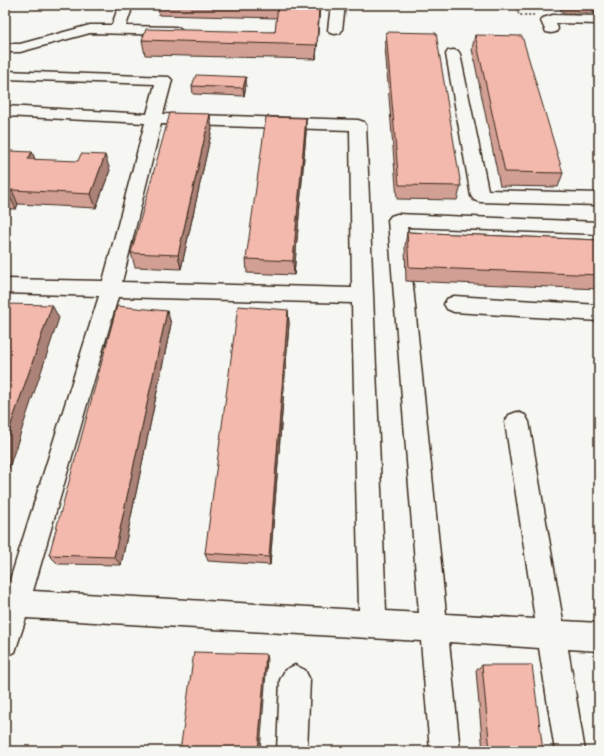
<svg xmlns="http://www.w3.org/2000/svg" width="604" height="756" font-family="'Shantell Sans',sans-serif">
  <rect width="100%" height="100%" fill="#f6f6f2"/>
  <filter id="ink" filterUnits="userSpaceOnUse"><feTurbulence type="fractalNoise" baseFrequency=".025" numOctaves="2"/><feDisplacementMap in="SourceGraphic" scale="8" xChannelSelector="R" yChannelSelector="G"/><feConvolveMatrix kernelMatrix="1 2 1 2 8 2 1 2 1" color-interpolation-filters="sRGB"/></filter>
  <g filter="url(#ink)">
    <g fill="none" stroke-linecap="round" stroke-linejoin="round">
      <g stroke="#3b2a1e" stroke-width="3">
        <g id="minor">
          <path d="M119,5H133L126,26L175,27L180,28L182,31L180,34L175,35L90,33L20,52H5V44H20L90,25H112Z"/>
          <path d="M331,5H345L342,30L340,33L335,34L330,33L328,30Z"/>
          <path d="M553,15L599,16V24L556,23L558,29L556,32L551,33L546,32L541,21L543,18Z"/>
          <path d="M453,50L458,51L460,54L488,190L599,193V205L480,202L474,200L471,196L446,54L448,51Z"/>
          <path d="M5,71L169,77L172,80L163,114L358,120L364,122L366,125L386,611L419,613L388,220L391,216L397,214L599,222V234L407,227L446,614L535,619L505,422L509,415L517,412L525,415L529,422L563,621L599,623V651L568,649L585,751H555L539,648L449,642L460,751H430L421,641L26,618L15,652L5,656V596L99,296L5,293V279L103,281L145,123L5,116V106L147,114L155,84L5,79ZM161,124L350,130L352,288L122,282ZM118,297L352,303L359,610L33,591Z"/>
          <path d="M454,296L599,305V321L454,312L447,309L444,304L447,299Z"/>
          <path d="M295,665L305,670L310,680L307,751H277L280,680L285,670Z"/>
        </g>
      </g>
      <path stroke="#3b2a1e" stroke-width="1.5" stroke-dasharray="2 2" stroke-linecap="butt" d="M515,5L519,15H534"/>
      <use href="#minor" fill="#f6f6f2" fill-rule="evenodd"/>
    </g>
    <g fill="#d19f94" stroke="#3b2a1e">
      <path d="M157,5H320L316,59L145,55L142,40L275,32L277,18L159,15Z"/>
      <path d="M559,5H599V13H562Z"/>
      <path d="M386,32L461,186L457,200L397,199L385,46Z"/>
      <path d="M475,35L563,173L558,187L500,186L472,49Z"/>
      <path d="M246,77V85L244,96L193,94L192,86Z"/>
      <path d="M306,118V133L294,275L247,273L246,259Z"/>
      <path d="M212,129L181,269L135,267L131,253Z"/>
      <path d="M32,152L35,160L110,170L96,208L18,204L16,209H5V163Z"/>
      <path d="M407,232L599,240V289L406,281L405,246Z"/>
      <path d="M288,310L289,324L270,565L208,561L205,553Z"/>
      <path d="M167,311L171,324L121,565L58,564L49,555Z"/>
      <path d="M482,665L543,751H483L476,670Z"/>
    </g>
    <g fill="#aa8278" stroke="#3b2a1e">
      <path d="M319,5H320L316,59L317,45Z"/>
      <path d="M246,77V85L244,96L243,88Z"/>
      <path d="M210,114L212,129L181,269L178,255Z"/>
      <path d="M306,118V133L294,275L293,261Z"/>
      <path d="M32,152L38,166L28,159Z"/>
      <path d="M105,155L110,170L96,208L91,194Z"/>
      <path d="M12,190L18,204L16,209L9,195Z"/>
      <path d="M52,305L59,318L5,480V442Z"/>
      <path d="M288,310L289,324L270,565L269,557Z"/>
      <path d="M167,311L171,324L121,565L114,557Z"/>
      <path d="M266,654L267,660L260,751H258Z"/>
    </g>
    <g fill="#f3b9ac" stroke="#3b2a1e">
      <path d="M278,5H319L317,45L142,40L146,29L275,32Z"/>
      <path d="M386,32L436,33L461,186L399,185Z"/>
      <path d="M475,35L522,36L563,173L505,172Z"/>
      <path d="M196,75L246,77L243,88L192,86Z"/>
      <path d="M170,113L210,114L178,255L131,253Z"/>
      <path d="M266,117L306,118L293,261L246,259Z"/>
      <path d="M11,151L32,152L28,159L78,161L81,154L105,155L91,194L12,190L9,195H5V163Z"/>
      <path d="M407,232L599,240V275L409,267Z"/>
      <path d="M5,304L52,305L5,442Z"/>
      <path d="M117,306L167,311L114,557L49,555Z"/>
      <path d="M238,306L288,310L269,557L205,553Z"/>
      <path d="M194,652L266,654L258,751H180Z"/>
      <path d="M482,665H532L543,751H490Z"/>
    </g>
  </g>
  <rect width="604" height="756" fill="none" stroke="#f6f6f2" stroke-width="20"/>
  <rect x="10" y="10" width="584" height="736" fill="none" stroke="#3b2a1e" stroke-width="1.5" filter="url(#ink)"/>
</svg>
